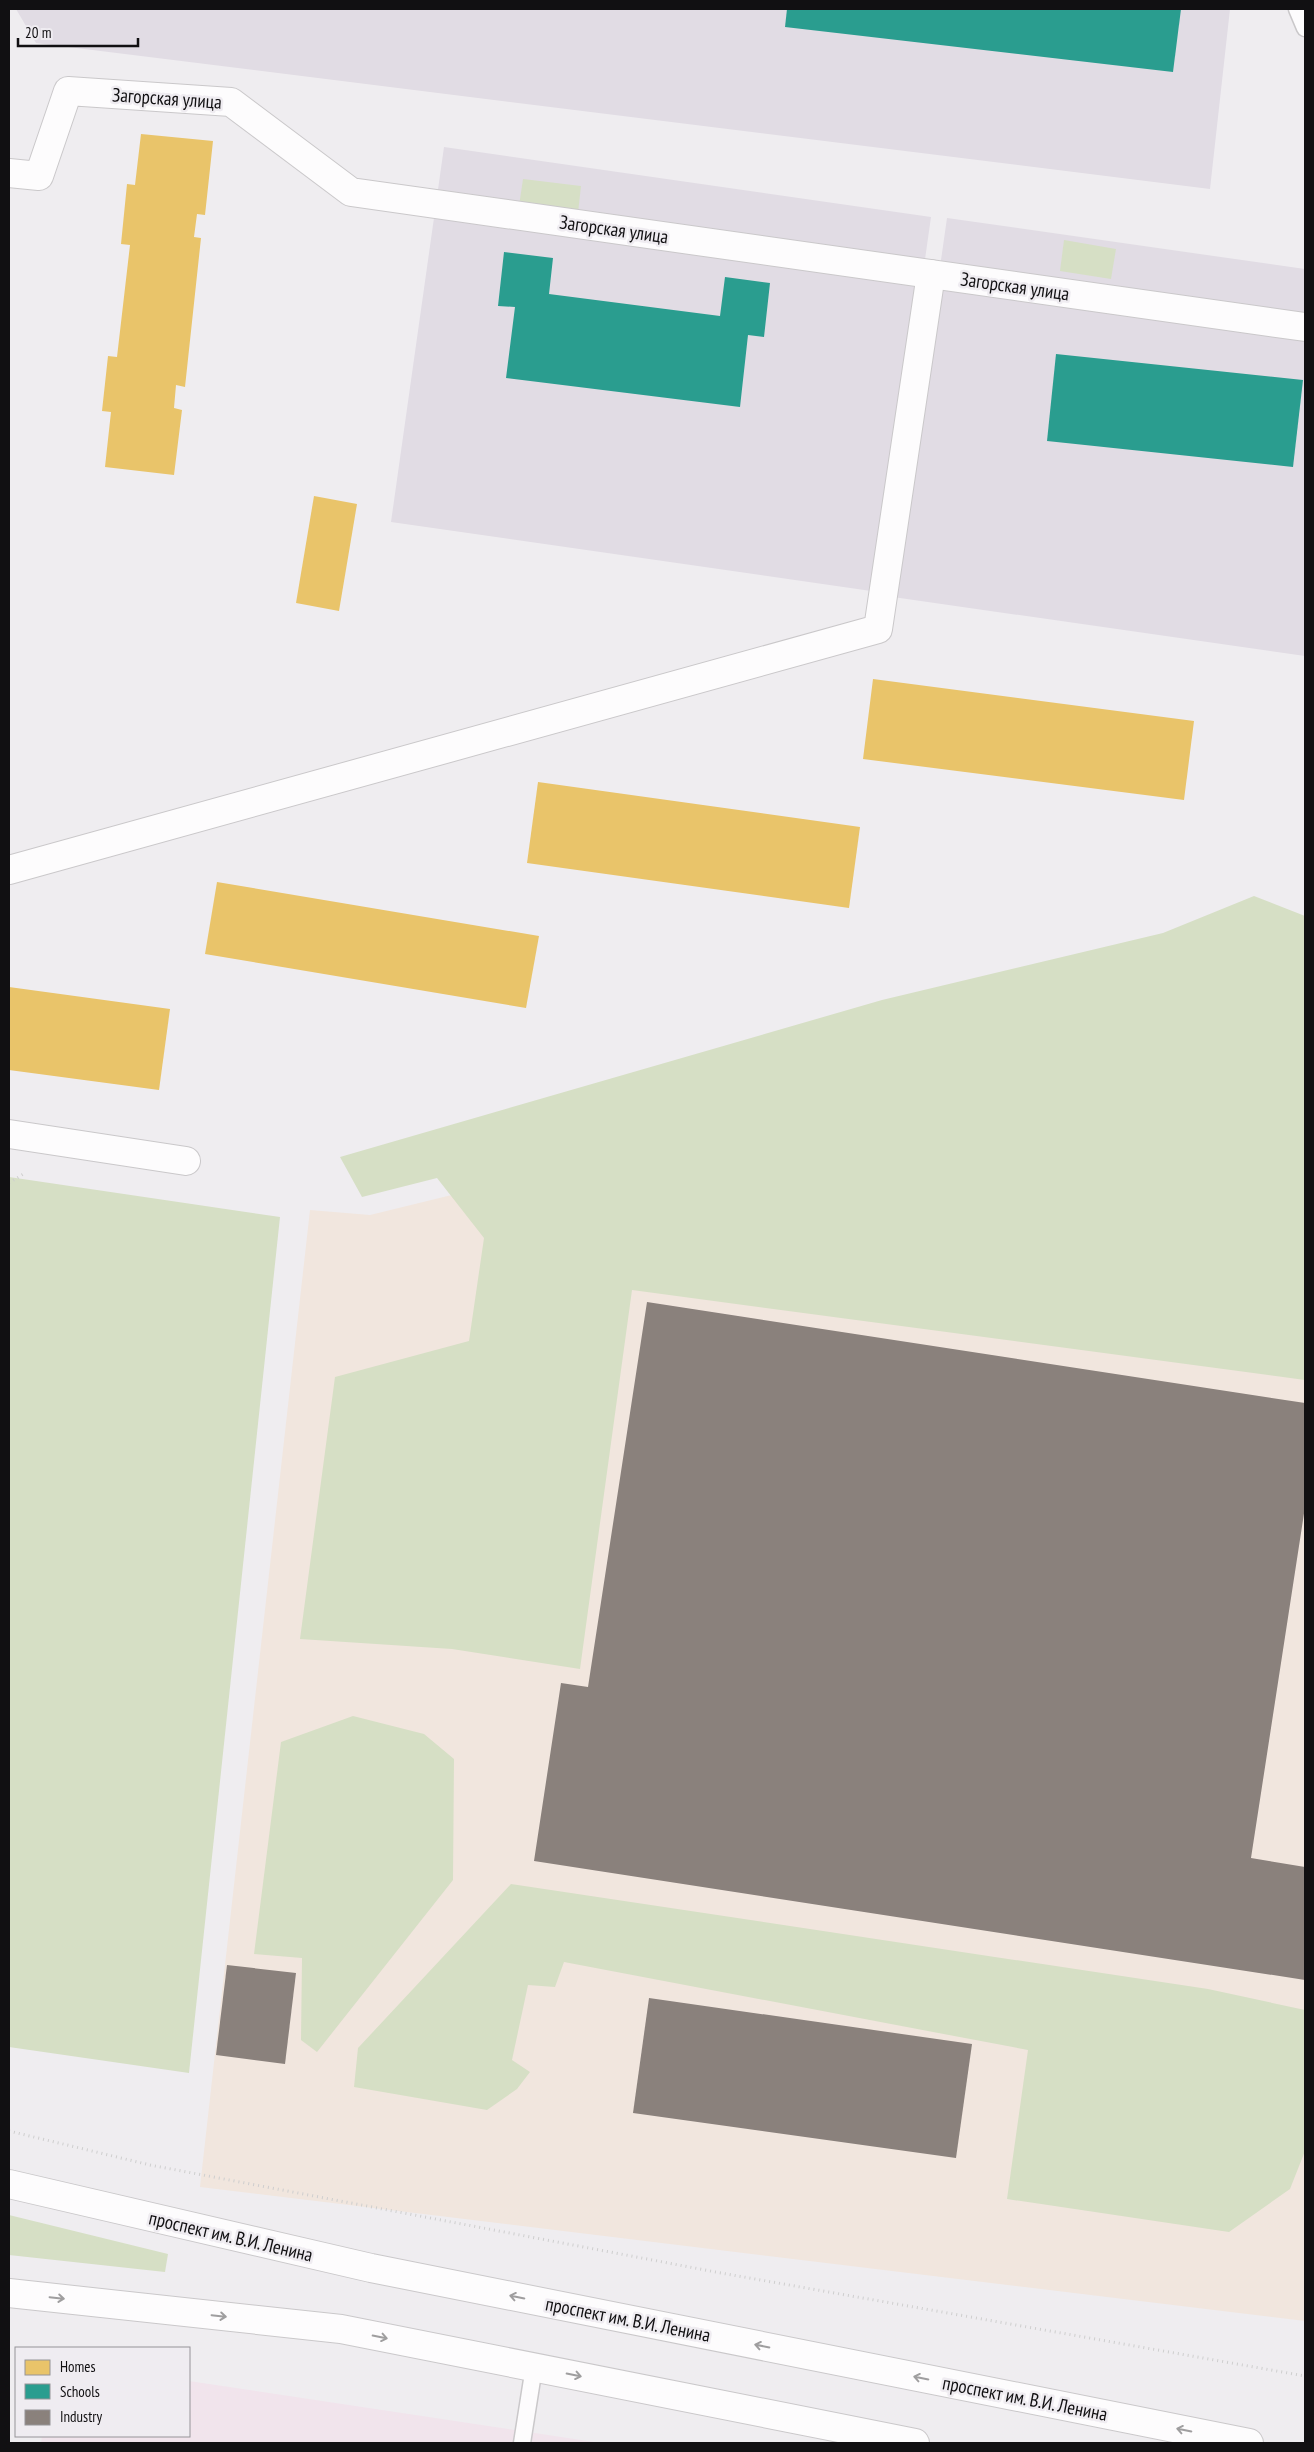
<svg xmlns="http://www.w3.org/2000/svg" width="1314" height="2452" font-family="'PT Sans Narrow',sans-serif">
  <rect width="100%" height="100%" fill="#efedf0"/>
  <path fill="#f1e4ec" d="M189,2381L601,2443H41L42,2436H189Z"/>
  <path fill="#f1e6de" d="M1305,987V2321L200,2187L310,1210L370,1215Z"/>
  <g fill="#e1dce4">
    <path d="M16,9H1230L1210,189L36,43Z"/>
    <path d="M444,147L931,217L878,592L391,522Z"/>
    <path d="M947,218L1305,269V656L893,597Z"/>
  </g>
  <g fill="#d6dfc5">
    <path d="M523,179L581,186L578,213L519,206Z"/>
    <path d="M1064,240L1116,249L1111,279L1060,271Z"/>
    <path d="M1254,896L1305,916V1380L632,1290L580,1669L452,1649L300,1639L335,1377L469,1341L484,1238L437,1178L362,1197L340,1157L882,1000L1163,933Z"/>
    <path d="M9,1177L280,1217L189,2073L9,2047Z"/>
    <path d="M353,1716L424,1734L454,1759L453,1880L317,2052L301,2040L302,1958L254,1954L281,1742Z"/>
    <path d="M511,1884L1208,1989L1305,2010V2151L1290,2189L1229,2232L1007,2199L1028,2050L564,1962L555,1987L528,1985L512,2060L530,2072L517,2089L487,2110L354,2087L358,2048Z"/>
    <path d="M9,2215L168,2254L165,2272L9,2255Z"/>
  </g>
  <g fill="#e9c46a">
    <path d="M141,134L213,141L205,215L197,214L194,237L201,238L185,387L176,385L174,408L182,410L174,475L105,467L111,412L102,411L108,356L117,357L130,245L121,244L127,184L135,185Z"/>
    <path d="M314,496L357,504L339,611L296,603Z"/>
    <path d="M873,679L1194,721L1184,800L863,759Z"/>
    <path d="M538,782L860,827L849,908L527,863Z"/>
    <path d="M217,882L539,936L526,1008L205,954Z"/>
    <path d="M9,987L170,1009L159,1090L9,1070Z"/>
  </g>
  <g fill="#2a9d8f">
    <path d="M787,9H1181L1173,72L785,27Z"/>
    <path d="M504,252L553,258L549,294L720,316L725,277L770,283L764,337L748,335L740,407L506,378L515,307L498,306Z"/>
    <path d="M1056,354L1303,380L1293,467L1047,441Z"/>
  </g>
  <g fill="#8a817c">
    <path d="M647,1302L1305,1403V1507L1251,1858L1305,1867V1980L534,1861L561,1683L588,1687Z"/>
    <path d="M227,1965L296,1973L285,2064L216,2055Z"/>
    <path d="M649,1998L972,2044L956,2158L633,2113Z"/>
  </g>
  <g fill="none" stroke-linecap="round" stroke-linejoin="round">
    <g stroke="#cac8ca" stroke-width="19">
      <g id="service">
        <path d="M1297,9L1305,28"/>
        <path d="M522,2443L534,2367"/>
      </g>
    </g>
    <g stroke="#cac8ca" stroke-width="30">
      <g id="minor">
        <path d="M9,173L39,176L68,91L231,102L351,192L1305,327"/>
        <path d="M9,870L878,629L931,274"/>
        <path d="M9,1134L186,1161"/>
      </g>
    </g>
    <g stroke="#cac8ca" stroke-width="30">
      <g id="primary">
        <path d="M9,2184L371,2268L1249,2443"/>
        <path d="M9,2293L341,2329L915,2443"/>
      </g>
    </g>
    <g stroke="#cecece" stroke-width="3" stroke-dasharray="1 4" stroke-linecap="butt">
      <path d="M9,1183L25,1173"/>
      <path d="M9,2131L150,2165L721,2273L1305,2376"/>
    </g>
    <use href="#service" stroke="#fdfcfd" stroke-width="16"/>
    <use href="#minor" stroke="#fdfcfd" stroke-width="28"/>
    <use href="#primary" stroke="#fdfcfd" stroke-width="28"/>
  </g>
  <defs><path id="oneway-shaft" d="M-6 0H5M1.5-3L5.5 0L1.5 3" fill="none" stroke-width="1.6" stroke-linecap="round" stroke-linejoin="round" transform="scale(1.25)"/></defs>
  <g stroke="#9f9e9f">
    <use href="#oneway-shaft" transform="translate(517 2297) rotate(-169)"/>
    <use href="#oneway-shaft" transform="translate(57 2298) rotate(6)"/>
    <use href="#oneway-shaft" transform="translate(219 2316) rotate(6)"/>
    <use href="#oneway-shaft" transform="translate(380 2337) rotate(11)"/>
    <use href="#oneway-shaft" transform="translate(762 2346) rotate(-169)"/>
    <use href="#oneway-shaft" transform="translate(574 2375) rotate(11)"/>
    <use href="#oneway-shaft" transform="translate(921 2378) rotate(-169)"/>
    <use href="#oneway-shaft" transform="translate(1184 2430) rotate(-169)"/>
  </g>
  <g text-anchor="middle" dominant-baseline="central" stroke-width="5" stroke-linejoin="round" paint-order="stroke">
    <g font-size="19" fill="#111012" stroke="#efecf1">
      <text transform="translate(167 98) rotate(4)">Загорская улица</text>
      <text transform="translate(614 229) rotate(8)">Загорская улица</text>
      <text transform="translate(1015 286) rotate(8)">Загорская улица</text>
      <text transform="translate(231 2236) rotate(13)">проспект им. В.И. Ленина</text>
      <text transform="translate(628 2319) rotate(11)">проспект им. В.И. Ленина</text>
      <text transform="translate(1025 2398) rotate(11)">проспект им. В.И. Ленина</text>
    </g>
  </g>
  <rect width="1314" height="2452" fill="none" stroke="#111012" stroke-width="20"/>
  <rect x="15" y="2347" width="175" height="90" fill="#efecf1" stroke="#969498"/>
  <rect x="25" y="2360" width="25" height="15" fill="#e9c46a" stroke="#969498"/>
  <text x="60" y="2372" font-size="15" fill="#111012">Homes</text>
  <rect x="25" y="2384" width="25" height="15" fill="#2a9d8f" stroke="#969498"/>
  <text x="60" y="2397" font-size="15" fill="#111012">Schools</text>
  <rect x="25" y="2410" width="25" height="15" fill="#8a817c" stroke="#969498"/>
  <text x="60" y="2422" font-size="15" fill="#111012">Industry</text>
  <path d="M18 38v8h120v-8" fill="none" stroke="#111012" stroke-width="2.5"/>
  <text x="25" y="38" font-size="15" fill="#111012" stroke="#efecf1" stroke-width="4" paint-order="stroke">20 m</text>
</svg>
